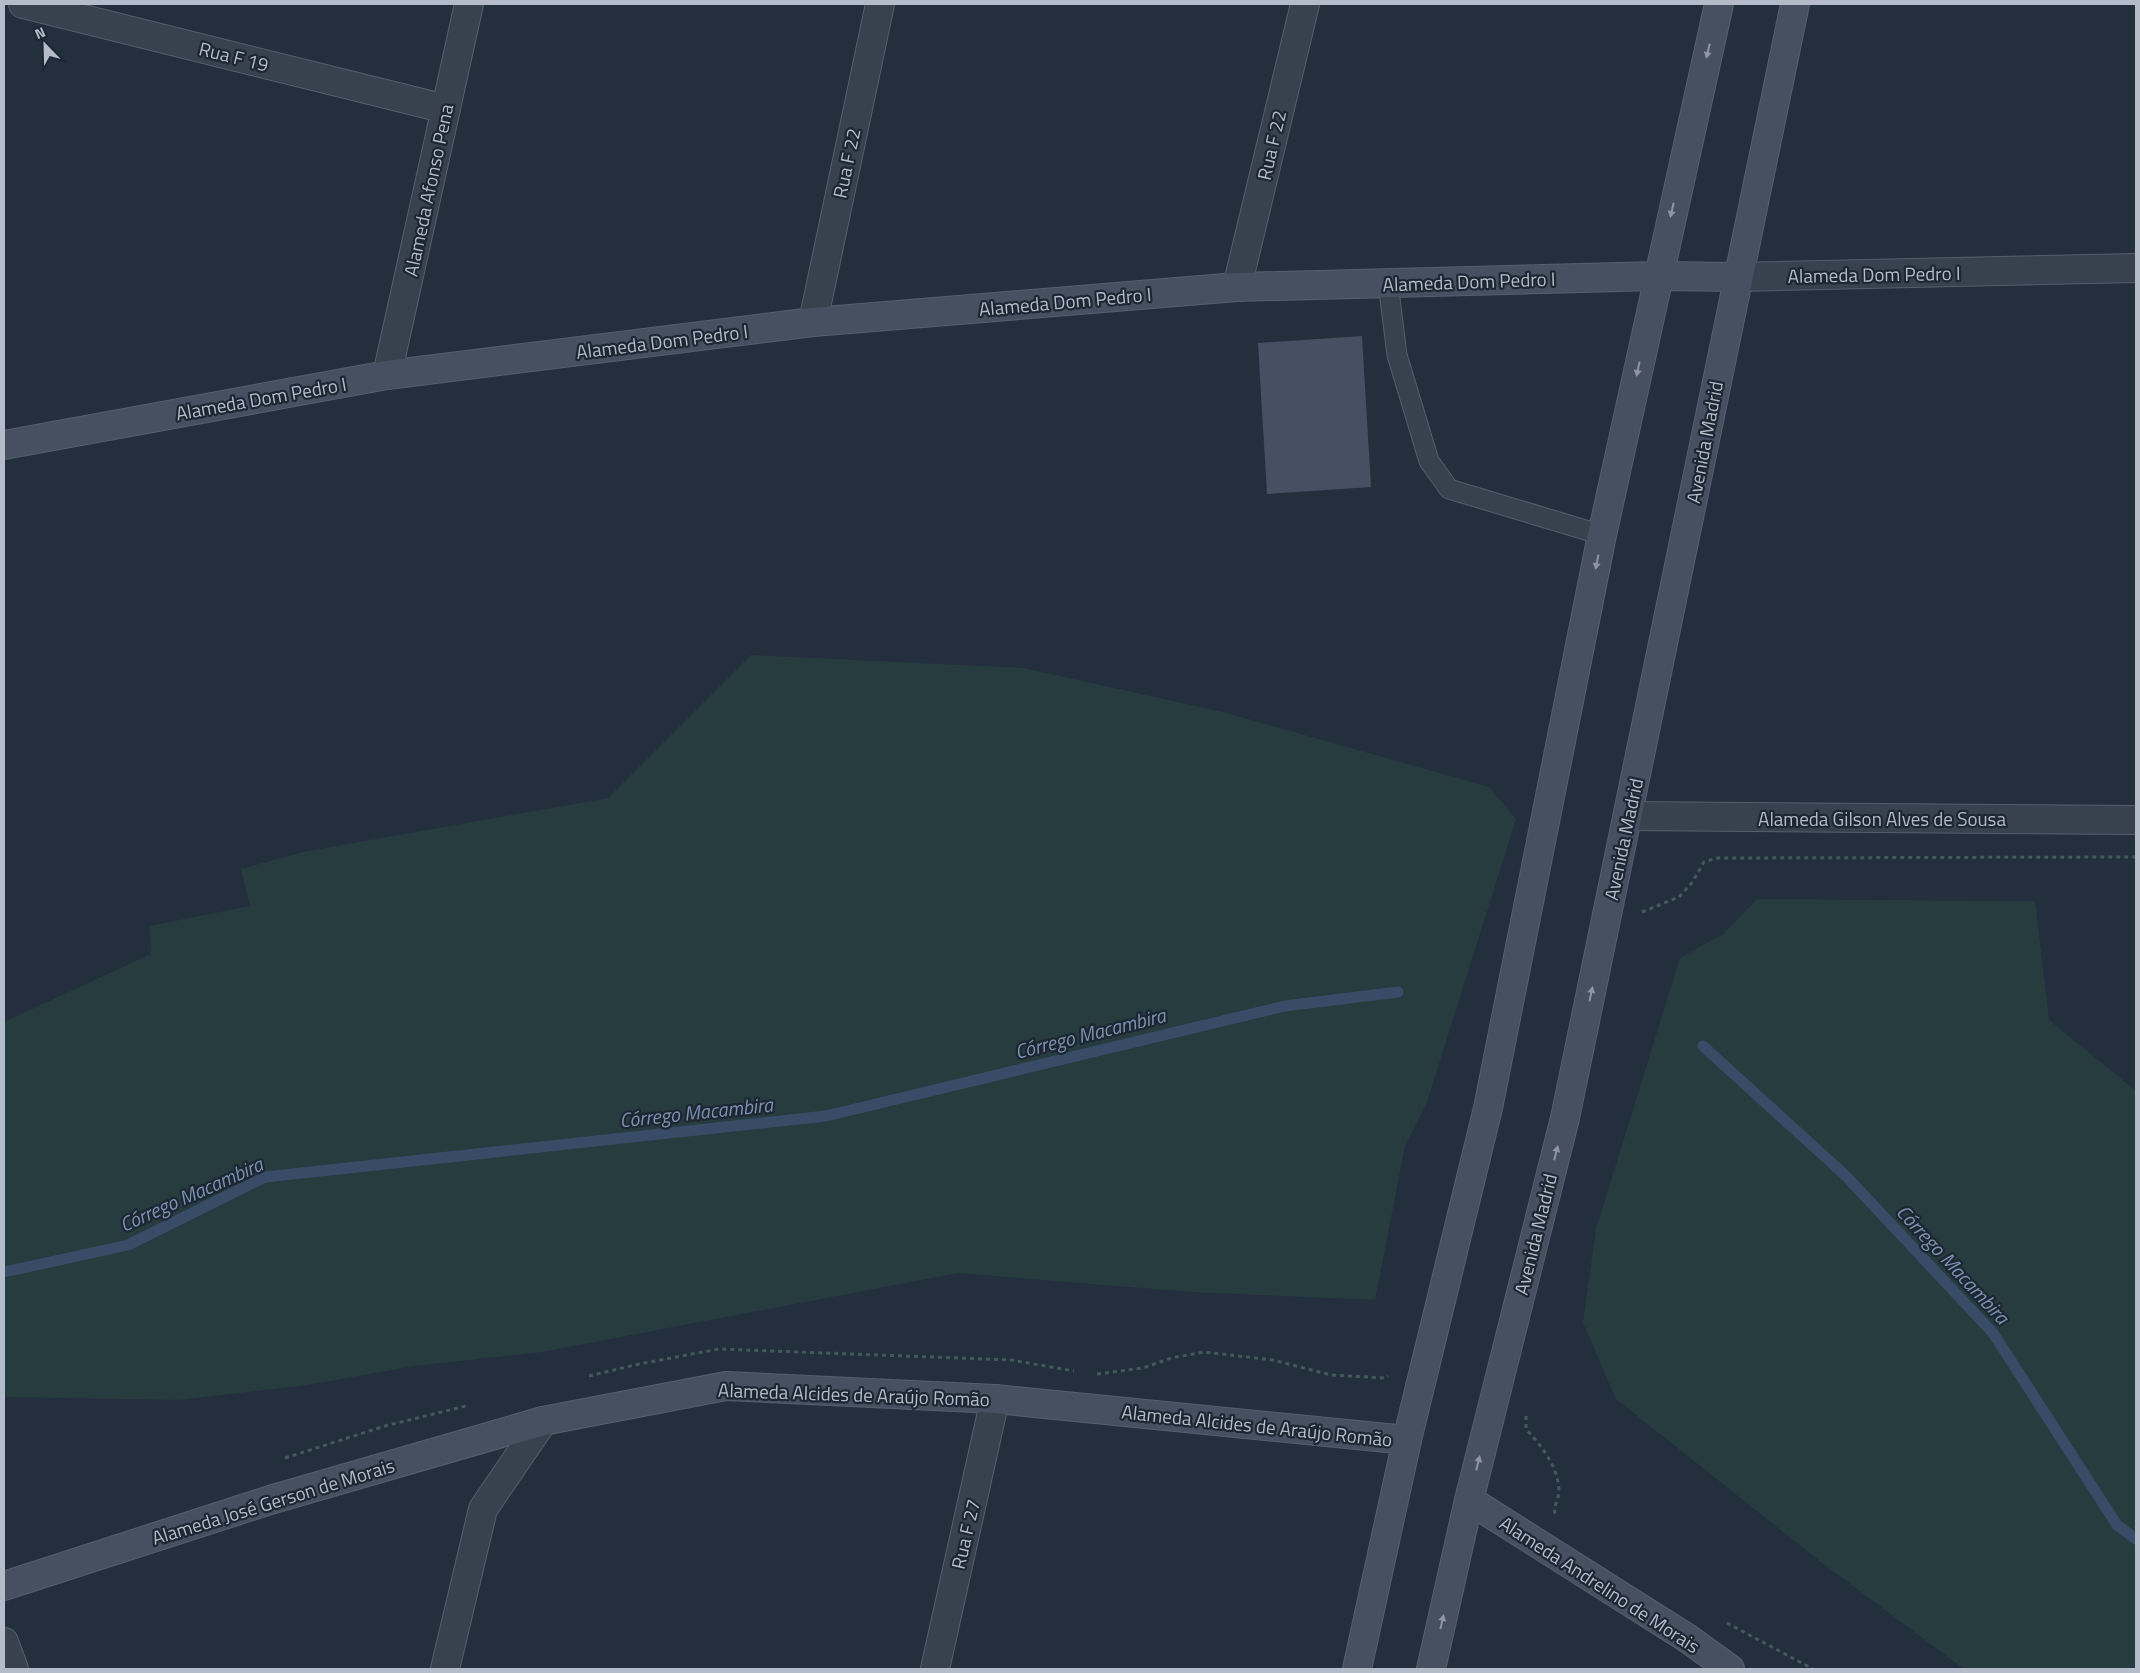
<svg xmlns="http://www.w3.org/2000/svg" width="2140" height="1673" font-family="'Titillium Web',sans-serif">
  <rect width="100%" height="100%" fill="#242f3e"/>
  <g fill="#263c3f">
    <path d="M751,655L1023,668L1223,712L1489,787L1516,819L1427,1102L1405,1146L1375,1300L1191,1292L958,1273L542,1352L414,1366L307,1385L179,1400L4,1397V1022L151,954L149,926L250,906L241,869L303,852L608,798Z"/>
    <path d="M1757,899L2035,901L2049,1020L2136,1091V1669H1964L1821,1562L1616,1399L1583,1323L1596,1229L1680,958L1723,934Z"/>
  </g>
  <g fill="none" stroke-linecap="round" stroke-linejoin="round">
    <g stroke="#394c67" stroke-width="11">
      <path d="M1703,1046L1845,1175L1993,1333L2117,1525L2136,1539"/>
      <path d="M4,1272L128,1245L265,1177L826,1116L1285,1006L1398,992"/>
    </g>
  </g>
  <path fill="#455162" d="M1362,336L1371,487L1267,494L1258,343Z"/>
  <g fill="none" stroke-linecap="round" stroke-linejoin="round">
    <g stroke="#565f6c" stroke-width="21">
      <path id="lane" d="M1388,283L1397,355L1429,461L1449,489L1602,535"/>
    </g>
    <g stroke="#565f6c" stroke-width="30">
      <g id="street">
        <path d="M23,4L446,109"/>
        <path d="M1738,277L2136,268"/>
        <path d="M1237,287L1305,4"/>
        <path d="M813,322L880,4"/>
        <path d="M387,375L469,4"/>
        <path d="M1628,816L2136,820"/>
        <path d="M4,1642L14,1669"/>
        <path d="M445,1669L483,1509L543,1421"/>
        <path d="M935,1669L995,1399"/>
      </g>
    </g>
    <g stroke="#565f6c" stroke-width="30">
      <g id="secondary">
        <path d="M4,445L387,375L813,322L1237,287L1658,276L1738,277"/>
        <path d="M1469,1500L1687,1638L1730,1669"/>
        <path d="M4,1586L270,1500L543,1421L726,1386L995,1399L1407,1440"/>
        <path d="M1357,1669L1407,1440L1488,1108L1602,535L1719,4"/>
        <path d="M1431,1669L1469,1500L1565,1118L1795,4"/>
      </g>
    </g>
    <g stroke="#44595c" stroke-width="3" stroke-dasharray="4 4" stroke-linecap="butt">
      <path d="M1642,912L1679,897L1691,884L1704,862L1717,858L2136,857"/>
      <path d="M1097,1374L1143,1368L1171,1358L1204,1352L1273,1360L1331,1375L1385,1378L1388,1376"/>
      <path d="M589,1376L639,1364L719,1349L1011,1360L1074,1371"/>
      <path d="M1526,1416V1429C1542,1447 1558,1466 1559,1491C1559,1499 1553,1506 1555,1514"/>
      <path d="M285,1458L385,1426L466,1406"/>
      <path d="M1727,1623L1813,1669"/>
    </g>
    <use href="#lane" stroke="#38414e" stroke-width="19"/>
    <use href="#street" stroke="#38414e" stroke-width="28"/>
    <use href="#secondary" stroke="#465061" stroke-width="28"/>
  </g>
  <defs><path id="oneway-solid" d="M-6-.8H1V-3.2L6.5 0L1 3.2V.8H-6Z" transform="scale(1.25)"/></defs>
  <g fill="#8e96a5">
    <use href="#oneway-solid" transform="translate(1708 51) rotate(103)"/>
    <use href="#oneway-solid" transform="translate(1672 210) rotate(103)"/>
    <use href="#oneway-solid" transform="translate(1638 369) rotate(102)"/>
    <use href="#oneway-solid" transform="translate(1597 562) rotate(101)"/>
    <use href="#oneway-solid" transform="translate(1591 994) rotate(-78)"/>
    <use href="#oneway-solid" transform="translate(1556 1153) rotate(-76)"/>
    <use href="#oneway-solid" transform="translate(1478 1463) rotate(-76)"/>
    <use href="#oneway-solid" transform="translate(1442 1622) rotate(-77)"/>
  </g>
  <g text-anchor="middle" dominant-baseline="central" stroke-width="4.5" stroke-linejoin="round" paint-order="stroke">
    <g font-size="19" fill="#b4bcc9" stroke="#1d2633">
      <text transform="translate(234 56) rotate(14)">Rua F 19</text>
      <text transform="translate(1271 145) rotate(-77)">Rua F 22</text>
      <text transform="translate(846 163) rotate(-78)">Rua F 22</text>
      <text transform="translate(428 190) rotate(-78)">Alameda Afonso Pena</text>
      <text transform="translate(1874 274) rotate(-1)">Alameda Dom Pedro I</text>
      <text transform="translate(1469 281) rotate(-2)">Alameda Dom Pedro I</text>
      <text transform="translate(1065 301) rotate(-5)">Alameda Dom Pedro I</text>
      <text transform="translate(662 341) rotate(-7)">Alameda Dom Pedro I</text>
      <text transform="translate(261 398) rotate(-10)">Alameda Dom Pedro I</text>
      <text transform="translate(1704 442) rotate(-79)">Avenida Madrid</text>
      <text x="1882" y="818">Alameda Gilson Alves de Sousa</text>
      <text transform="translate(1623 839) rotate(-78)">Avenida Madrid</text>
      <text transform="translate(1535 1234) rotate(-76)">Avenida Madrid</text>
      <text transform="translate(854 1394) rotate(2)">Alameda Alcides de Araújo Romão</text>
      <text transform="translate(1257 1425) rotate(6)">Alameda Alcides de Araújo Romão</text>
      <text transform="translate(273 1501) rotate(-17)">Alameda José Gerson de Morais</text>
      <text transform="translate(965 1534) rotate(-77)">Rua F 27</text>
      <text transform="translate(1600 1584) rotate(33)">Alameda Andrelino de Morais</text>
    </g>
    <g font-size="20" font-style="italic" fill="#7c92b1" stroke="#1d2633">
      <text transform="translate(1090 1033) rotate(-14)">Córrego Macambira</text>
      <text transform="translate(696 1112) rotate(-6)">Córrego Macambira</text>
      <text transform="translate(191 1194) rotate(-24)">Córrego Macambira</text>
      <text transform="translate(1953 1264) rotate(47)">Córrego Macambira</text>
    </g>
  </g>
  <rect width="2140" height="1673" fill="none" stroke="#b4bcc9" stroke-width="10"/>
  <g transform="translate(45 45) rotate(337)" stroke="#1d2633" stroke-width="4" paint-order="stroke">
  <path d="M0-4L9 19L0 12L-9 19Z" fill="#b4bcc9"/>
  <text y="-8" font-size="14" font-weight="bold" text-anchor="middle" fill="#b4bcc9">N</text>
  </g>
</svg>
